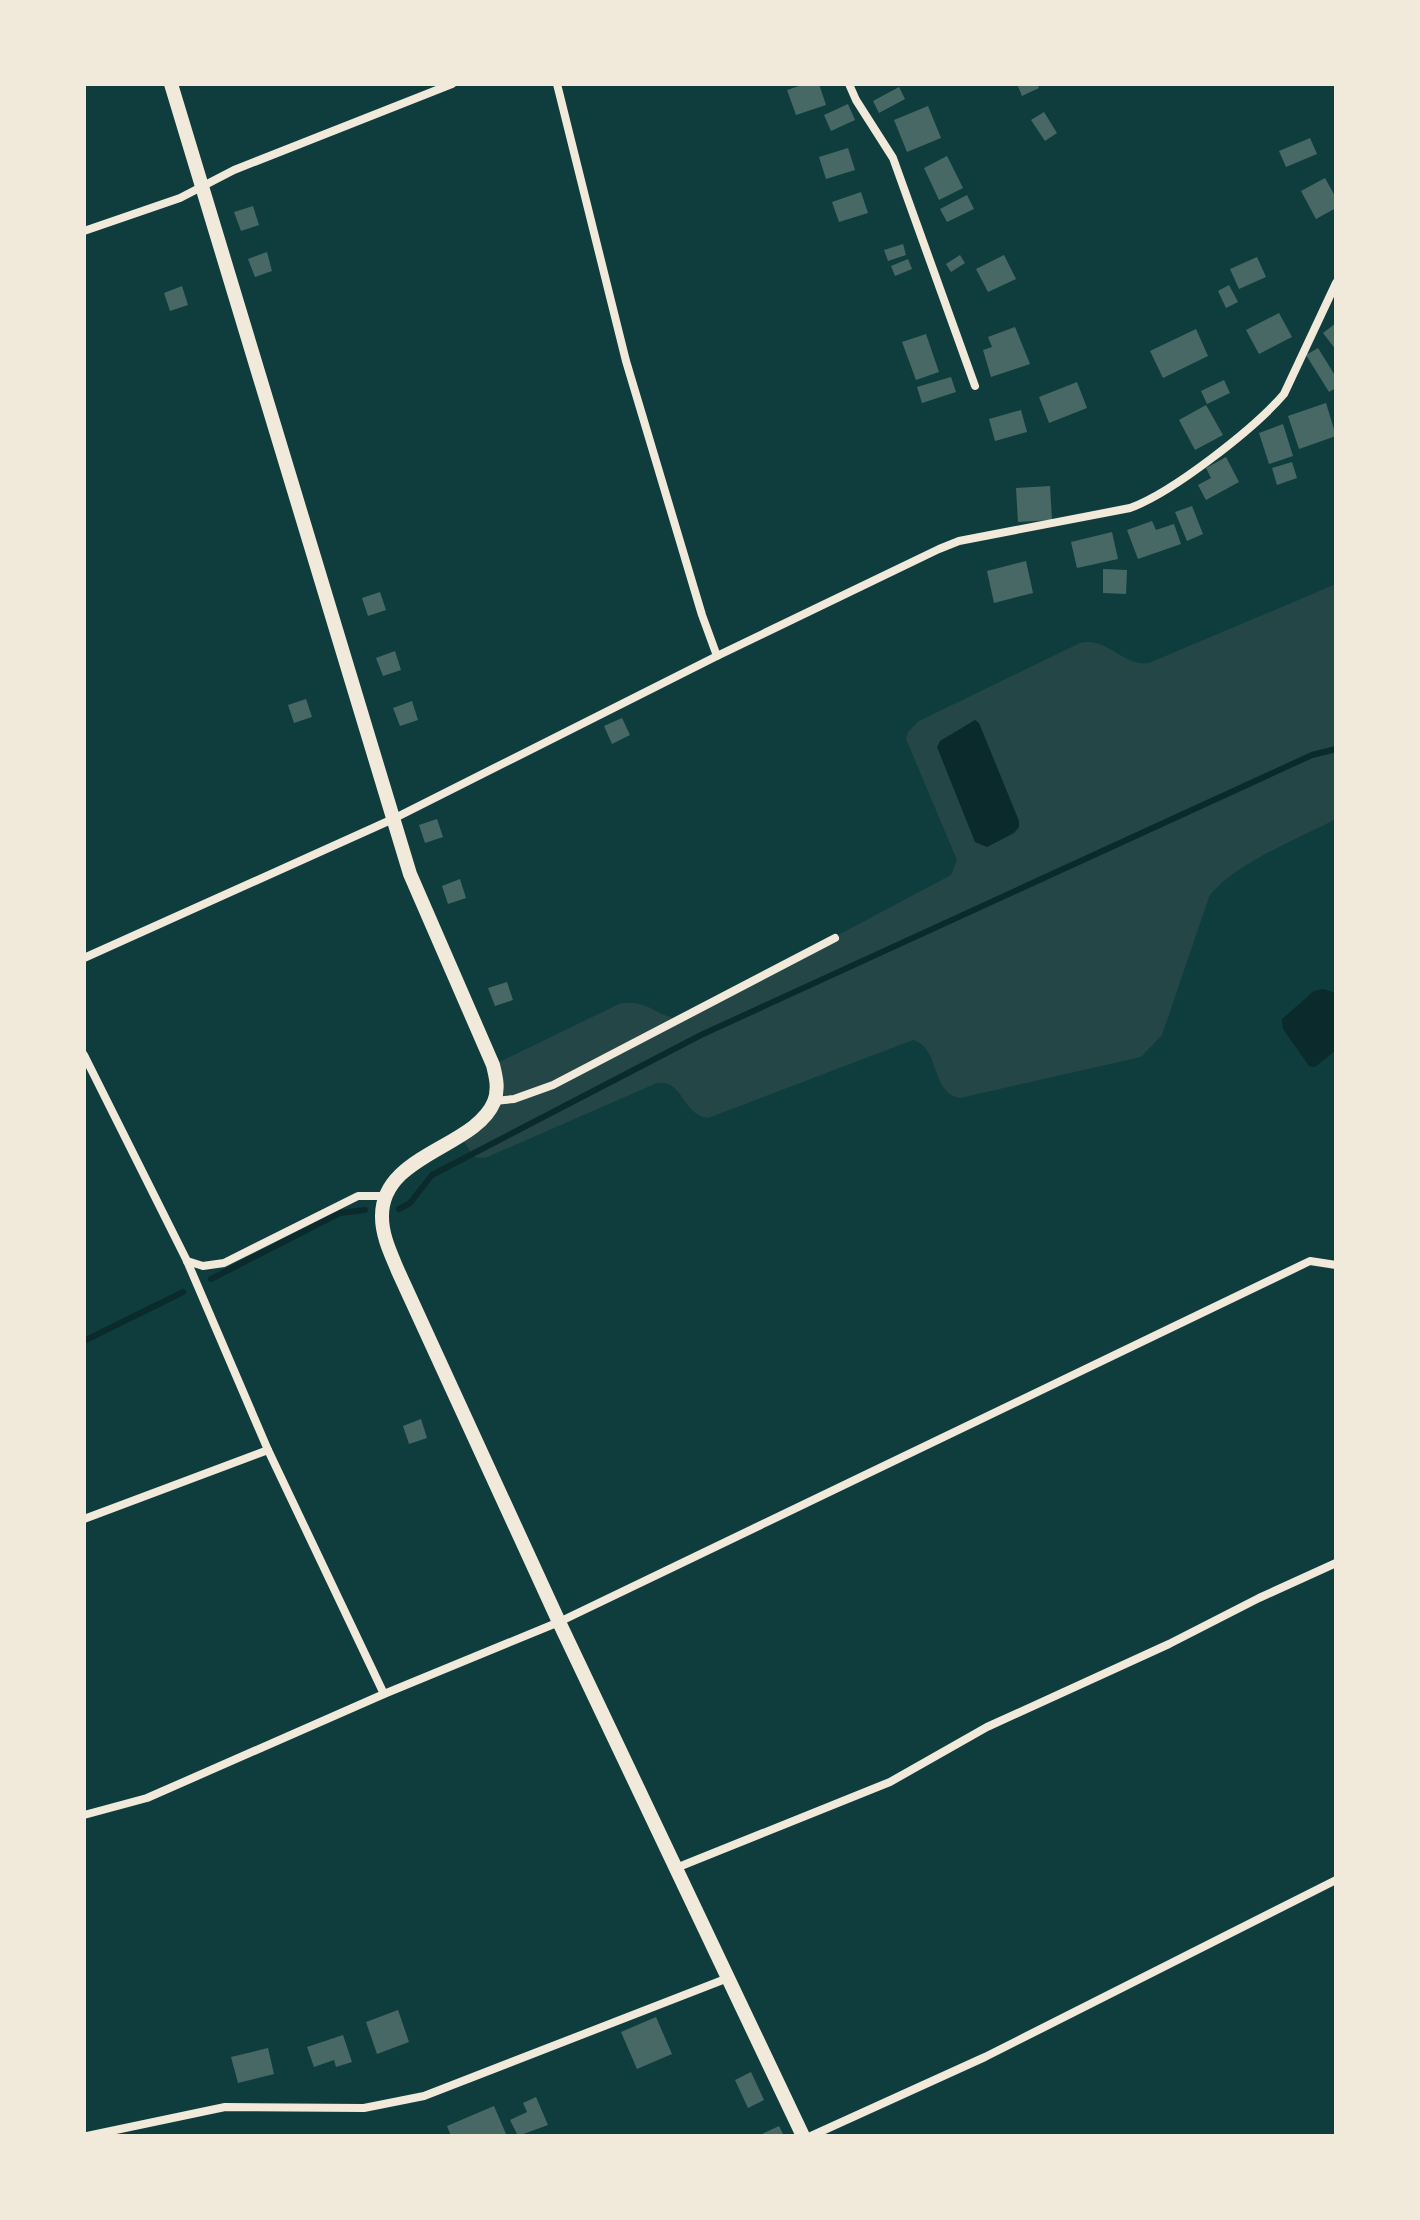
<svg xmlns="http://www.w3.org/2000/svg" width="1420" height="2220" font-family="Montserrat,sans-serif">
  <rect width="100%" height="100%" fill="#0f3d3e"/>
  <path fill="#244646" d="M1336,584V819C1300,838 1231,865 1209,897L1162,1035L1141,1057L960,1098C931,1094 940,1047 913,1040L708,1118C681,1114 684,1080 657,1083L485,1158L474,1157L459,1134L494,1102L493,1065L619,1004C650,999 653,1016 680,1019L951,875L957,860L906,739L908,732L919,721L1080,643C1107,636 1123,667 1149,663Z"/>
  <g fill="#0a2a2b">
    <path d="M975,720L979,723L1019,821V827L1014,833L987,847L975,842L937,747L940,741Z"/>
    <path d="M1323,989L1336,993V1050L1315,1067L1309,1066L1283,1029L1282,1019L1314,991Z"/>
  </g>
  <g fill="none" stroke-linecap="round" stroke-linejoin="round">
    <g stroke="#0a2a2b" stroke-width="6">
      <path d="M399,1209L410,1203L432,1175L701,1035L1312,755L1336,749"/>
      <path d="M211,1279L340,1213L365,1210"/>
      <path d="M84,1341L183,1292"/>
    </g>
  </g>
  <g fill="#486865">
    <path d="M805,84H819L826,105L796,115L787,90Z"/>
    <path d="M1017,84H1037L1039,88L1022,96Z"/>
    <path d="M899,87L905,99L879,113L873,101Z"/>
    <path d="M848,104L855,120L831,131L824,115Z"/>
    <path d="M928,106L941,138L907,152L894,120Z"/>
    <path d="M1044,112L1057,133L1045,141L1031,120Z"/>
    <path d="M1310,138L1317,154L1286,167L1279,151Z"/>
    <path d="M848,148L855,170L826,179L819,157Z"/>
    <path d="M947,156L963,188L939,200L924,168Z"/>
    <path d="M1325,178L1336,198V208L1316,219L1301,191Z"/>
    <path d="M861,192L868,213L839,222L832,202Z"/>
    <path d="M967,195L974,209L947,222L940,209Z"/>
    <path d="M253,206L259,225L241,231L234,212Z"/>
    <path d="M903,244L906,255L888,261L884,250Z"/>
    <path d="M267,252L272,271L255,277L248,259Z"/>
    <path d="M960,255L965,263L951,272L946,264Z"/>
    <path d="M1004,255L1016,279L988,292L976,269Z"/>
    <path d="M1257,257L1266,277L1239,289L1230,269Z"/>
    <path d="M908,259L912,269L895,276L891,266Z"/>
    <path d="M1229,285L1238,302L1226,308L1218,291Z"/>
    <path d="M182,286L188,305L170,311L164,293Z"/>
    <path d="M1279,313L1292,337L1259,354L1246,330Z"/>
    <path d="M1336,323V350L1323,333Z"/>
    <path d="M1015,327L1030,364L991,377L983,350L992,347L988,337Z"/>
    <path d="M1196,329L1208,356L1163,378L1150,351Z"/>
    <path d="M926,334L939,372L916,380L902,342Z"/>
    <path d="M1318,348L1336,377V388L1329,392L1306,355Z"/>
    <path d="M951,377L956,392L922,403L917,387Z"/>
    <path d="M1224,380L1230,393L1207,404L1201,391Z"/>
    <path d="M1077,382L1087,408L1049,423L1039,397Z"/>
    <path d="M1326,403L1336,436L1299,449L1288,416Z"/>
    <path d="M1206,405L1223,435L1195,450L1179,420Z"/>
    <path d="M1021,410L1027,432L995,441L989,419Z"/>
    <path d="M1283,424L1293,456L1269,464L1259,433Z"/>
    <path d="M1226,457L1239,482L1206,500L1198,485L1211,478L1206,468Z"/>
    <path d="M1292,462L1297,478L1277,485L1272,468Z"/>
    <path d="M1050,486L1052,520L1018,522L1016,488Z"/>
    <path d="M1192,506L1203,534L1187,541L1175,512Z"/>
    <path d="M1152,521L1156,530L1174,524L1181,544L1138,559L1127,530Z"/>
    <path d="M1112,532L1118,559L1077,568L1071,542Z"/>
    <path d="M1026,561L1033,593L994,603L987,571Z"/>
    <path d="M1103,569L1127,570L1126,594L1103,593Z"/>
    <path d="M380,592L386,610L368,616L362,598Z"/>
    <path d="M395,651L401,670L383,676L376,658Z"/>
    <path d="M306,699L312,717L294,723L288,705Z"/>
    <path d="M412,701L418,720L400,726L393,708Z"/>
    <path d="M622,718L630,735L612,744L604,726Z"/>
    <path d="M437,819L443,837L425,843L419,825Z"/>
    <path d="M460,879L466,898L448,904L442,886Z"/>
    <path d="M507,982L513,1000L495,1006L488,988Z"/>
    <path d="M421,1419L427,1438L409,1444L403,1426Z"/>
    <path d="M398,2010L409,2042L377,2054L366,2022Z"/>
    <path d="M656,2017L672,2054L637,2069L621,2032Z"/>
    <path d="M343,2035L352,2062L336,2067L334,2060L314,2067L307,2047Z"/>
    <path d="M268,2048L274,2074L238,2083L231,2057Z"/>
    <path d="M751,2072L764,2100L748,2108L735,2080Z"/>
    <path d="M536,2097L548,2125L518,2136L510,2120L527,2112L523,2103Z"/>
    <path d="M494,2106L506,2134L500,2136H451L447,2126Z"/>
    <path d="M779,2126L784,2136H758Z"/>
  </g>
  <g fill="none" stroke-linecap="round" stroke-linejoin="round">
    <g stroke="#f1e9da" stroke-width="8">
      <path d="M557,84L626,361L702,615L717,656"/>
      <path d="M849,84L856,100L893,158L975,386"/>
      <path d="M84,231L180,198L234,170L452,84"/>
      <path d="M84,958L393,819L717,656L939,549L959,541L1130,508C1172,493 1255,428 1284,394L1336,283"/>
      <path d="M84,1055L187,1261L268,1450L384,1694"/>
      <path d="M494,1101L514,1099L553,1085L835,938"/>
      <path d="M187,1261L203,1266L224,1263L358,1196H386"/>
      <path d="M84,1519L268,1450"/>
      <path d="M84,1815L147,1798L384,1694L559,1622L1310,1261L1336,1265"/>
      <path d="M676,1868L890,1782L987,1727L1169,1644L1259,1598L1336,1563"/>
      <path d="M87,2136L225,2107L364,2108L424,2096L728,1978"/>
      <path d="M811,2136L985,2057L1336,1880"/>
    </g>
    <path stroke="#f1e9da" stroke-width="14" d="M171,84L410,874L493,1065C496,1077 499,1089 494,1102C475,1148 381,1154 382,1217C382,1236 391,1254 398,1271L559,1622L803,2136"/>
  </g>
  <rect width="1420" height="2220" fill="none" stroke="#f1e9da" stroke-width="172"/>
</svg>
